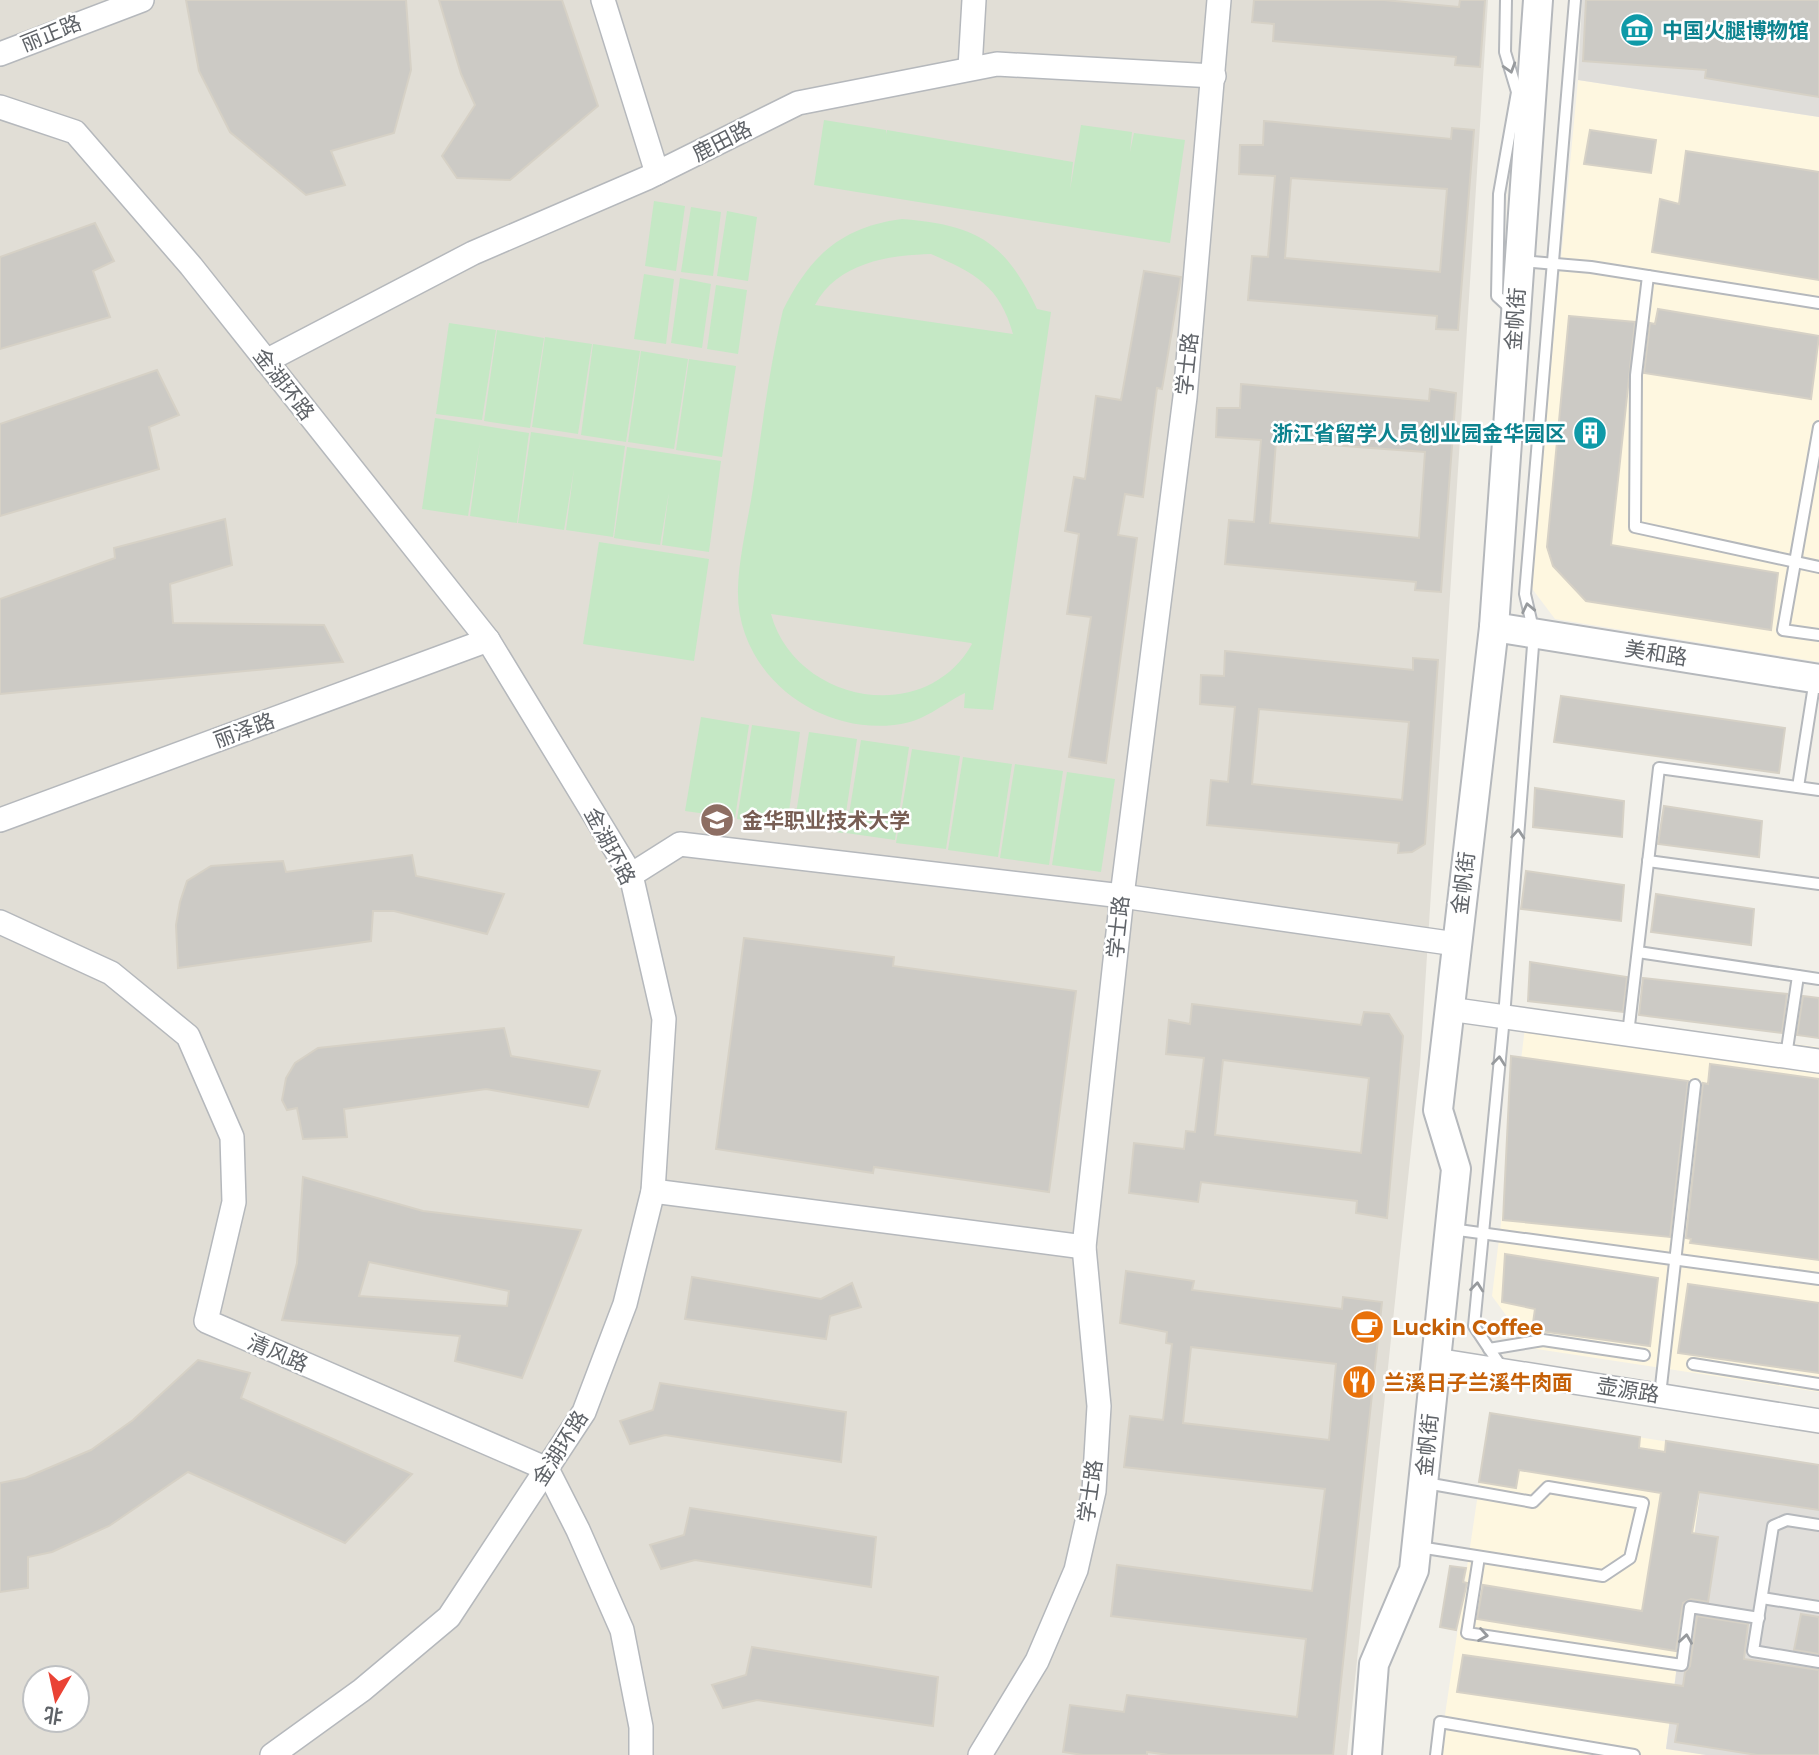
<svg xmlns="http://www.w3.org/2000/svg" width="1819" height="1755" font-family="Montserrat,'Noto Sans SC',sans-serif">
  <rect width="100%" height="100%" fill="#f1efe8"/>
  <g fill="#fef7e0">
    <path d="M1578,80L1819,117V662L1555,619L1530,586Z"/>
    <path d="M1527,1011L1819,1047V1392L1530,1348L1492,1296Z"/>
    <path d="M1490,1413L1706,1448L1666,1748L1706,1755H1439Z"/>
  </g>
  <g fill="#e0deda">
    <path d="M1582,0H1819V117L1578,80Z"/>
    <path d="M1706,1448L1819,1467V1755H1706L1666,1749Z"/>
  </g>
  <path fill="#e1ded6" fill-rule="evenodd" d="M0,0H1488L1420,1065L1347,1755H0ZM35,1678H77V1720H35Z"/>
  <g fill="#c5e8c5" fill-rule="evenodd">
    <path d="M824,120L886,130V134L887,130L1073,162L1070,190L1081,125L1132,132L1130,152L1134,133L1185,140L1170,243L814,185Z"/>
    <path d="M654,201L685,206L676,271L645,266Z"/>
    <path d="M691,207L721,212L713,276L681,272Z"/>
    <path d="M727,211L757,217L748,281L717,276Z"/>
    <path d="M902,219C976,225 1005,241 1037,309L1051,312L993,710L964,708L965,693C940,705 925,722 894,725C815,734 735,672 738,588C739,556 748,521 753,488C762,429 769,369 783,310C810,256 841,227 902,219ZM931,254C975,273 1000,286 1013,334L815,305C837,263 888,255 931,254ZM771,614L971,643L972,644C924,729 794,701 771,614Z"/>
    <path d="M644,274L674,279L666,344L634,339Z"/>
    <path d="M680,278L711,284L702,348L671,343Z"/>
    <path d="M716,285L747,290L738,354L707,349Z"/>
    <path d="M449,323L496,330L482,420L436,414Z"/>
    <path d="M497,330L544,338L530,428L484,421Z"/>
    <path d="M545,337L592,344L578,434L532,427Z"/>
    <path d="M593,344L640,351L626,442L581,435Z"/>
    <path d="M641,351L688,359L674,449L628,442Z"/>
    <path d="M689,359L736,366L722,457L676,450Z"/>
    <path d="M435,418L529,433L517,523L470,516L480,441L468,516L422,509Z"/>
    <path d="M531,432L625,446L613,537L566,530L574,469L564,530L518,523Z"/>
    <path d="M627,447L721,461L709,552L662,545L669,492L660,545L614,538Z"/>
    <path d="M599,542L709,559L694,661L583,644Z"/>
    <path d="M701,717L749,725L735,818L685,811Z"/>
    <path d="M752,725L800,732L787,826L737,819Z"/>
    <path d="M809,732L857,739L843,833L794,826Z"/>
    <path d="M861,740L909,747L895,840L846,833Z"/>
    <path d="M912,749L960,756L946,849L896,843Z"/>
    <path d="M963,757L1012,764L998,857L948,850Z"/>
    <path d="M1015,764L1063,771L1049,865L1000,858Z"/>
    <path d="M1067,772L1115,779L1101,872L1052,865Z"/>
  </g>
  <g fill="#cccac5" stroke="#d6d1c6" stroke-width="2" fill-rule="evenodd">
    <path d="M186,0H406L411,70L394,133L331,151L345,185L306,195L230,132L199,71Z"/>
    <path d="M439,0H562L598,106L510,180L457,178L442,156L475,105L461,74Z"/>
    <path d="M1254,0H1384L1459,7L1460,0H1485L1480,67L1455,65L1456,57L1273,41L1274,24L1252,22Z"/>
    <path d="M1586,0H1819V97L1705,78L1706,70L1583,61Z"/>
    <path d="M1264,121L1451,139L1452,128L1474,130L1458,330L1436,329L1437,316L1248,300L1252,256L1268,257L1275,176L1239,174L1240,145H1263ZM1291,178L1447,189L1440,272L1285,258Z"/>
    <path d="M1590,130L1656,140L1651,173L1584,164Z"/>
    <path d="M1686,151L1819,172V280L1652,252L1660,199L1679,204Z"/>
    <path d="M95,223L114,261L93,271L110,317L0,349V257Z"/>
    <path d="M1144,271L1181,277L1162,389L1157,388L1143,497L1125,494L1118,535L1137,538L1106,763L1069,757L1091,617L1067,614L1079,534L1065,531L1074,477L1085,479L1096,396L1121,400Z"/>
    <path d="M1658,309L1819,336L1811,399L1644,373L1650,323L1655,324Z"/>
    <path d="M1569,316L1635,322L1611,545L1778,573L1771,630L1586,601L1553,566L1547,547Z"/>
    <path d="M157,370L179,415L149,427L159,469L0,516V424Z"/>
    <path d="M1241,384L1429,401L1430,389L1456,393L1441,592L1415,590L1416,582L1225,564L1229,520L1254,522L1261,440L1216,437L1217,408H1240ZM1276,441L1425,452L1419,538L1270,523Z"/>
    <path d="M225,519L232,565L170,584L173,623L324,625L343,662L0,694V599L115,558L114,548Z"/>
    <path d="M1225,651L1413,670V658L1438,660L1425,844L1412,852L1398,853L1399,843L1207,825L1211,780L1228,782L1235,707L1200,704L1201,675L1224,676ZM1259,709L1409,722L1402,800L1252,784Z"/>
    <path d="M1561,696L1785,728L1779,773L1554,742Z"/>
    <path d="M1535,788L1624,801L1622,837L1533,827Z"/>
    <path d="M1664,806L1762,821L1759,857L1658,844Z"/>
    <path d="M412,855L416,876L504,894L487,934L394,911H373L371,941L178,968L176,925L180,902L187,881L211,866L283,861L286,872Z"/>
    <path d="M1526,871L1624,885L1621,921L1521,909Z"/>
    <path d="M1656,894L1754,909L1751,945L1651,932Z"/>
    <path d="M744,938L894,957L893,966L1076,991L1049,1192L874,1167L873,1173L716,1149Z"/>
    <path d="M1530,962L1627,977L1623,1012L1528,1001Z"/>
    <path d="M1643,978L1787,994L1782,1033L1639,1015Z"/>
    <path d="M1803,996L1819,998V1038L1797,1035Z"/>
    <path d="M1192,1004L1361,1025L1364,1012L1389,1014L1403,1036L1387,1218L1356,1213L1357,1201L1201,1182L1198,1202L1129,1193L1134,1143L1184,1149L1186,1131L1195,1132L1204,1058L1166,1054L1169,1020L1190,1024ZM1223,1060L1369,1078L1361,1153L1215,1135Z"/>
    <path d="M504,1028L511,1056L600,1071L588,1107L486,1089L344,1109L347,1137L303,1139L297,1108L287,1110L282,1100L286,1078L295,1063L318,1048Z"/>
    <path d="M1511,1056L1688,1081L1670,1237L1503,1220Z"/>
    <path d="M1710,1064L1819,1079V1260L1690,1243L1691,1239L1686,1238L1703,1083L1708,1084Z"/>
    <path d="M303,1177L423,1211L581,1230L522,1378L455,1361L460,1336L282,1320L297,1263ZM369,1262L509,1291L507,1306L359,1296Z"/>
    <path d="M1505,1254L1658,1278L1650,1346L1532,1330L1535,1309L1502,1302Z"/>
    <path d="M1126,1271L1194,1281L1192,1290L1342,1309L1343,1297L1382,1302L1333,1755H1169L1147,1752V1755H1083L1063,1752L1070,1705L1124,1712L1127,1695L1297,1717L1306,1639L1111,1616L1117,1565L1312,1591L1325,1489L1124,1467L1130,1416L1163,1420L1172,1344L1166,1343L1167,1332L1120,1323ZM1191,1347L1336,1364L1329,1440L1183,1423Z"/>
    <path d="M692,1277L821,1299L852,1283L861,1307L830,1316L826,1339L685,1319Z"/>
    <path d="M1688,1284L1819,1303V1373L1678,1353Z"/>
    <path d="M198,1360L250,1373L241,1398L412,1474L345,1543L188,1472L109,1526L52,1552L28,1557V1588L0,1592V1483L25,1478L91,1450L133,1420Z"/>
    <path d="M660,1383L846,1412L841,1462L665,1435L630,1444L620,1421L653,1410Z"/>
    <path d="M1490,1413L1640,1437L1639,1448L1665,1452L1666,1441L1819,1465V1510L1699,1492L1692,1533L1718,1537L1708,1602L1691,1599L1683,1603L1676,1651L1477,1619L1483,1585L1642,1611L1661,1493L1519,1470L1516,1488L1479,1482Z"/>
    <path d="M690,1508L876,1537L871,1587L695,1560L661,1569L650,1545L684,1535Z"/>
    <path d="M1450,1566L1466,1568L1463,1582L1467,1583L1456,1630L1440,1627Z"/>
    <path d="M1801,1614L1819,1617V1654L1794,1650Z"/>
    <path d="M1697,1616L1748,1624L1744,1659L1819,1670V1755H1757L1675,1742L1678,1724L1457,1692L1463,1655L1683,1686L1685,1672L1690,1666Z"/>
    <path d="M752,1647L938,1677L933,1726L757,1700L723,1708L712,1685L746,1675Z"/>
  </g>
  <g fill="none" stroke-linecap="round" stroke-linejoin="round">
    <g stroke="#b5b8bc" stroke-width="14">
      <g id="service">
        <path d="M1506,0L1505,52L1517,92L1499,194L1497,296L1511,309"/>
        <path d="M1520,261L1591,267L1819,303"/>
        <path d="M1648,276L1636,375L1635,527L1819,567"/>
        <path d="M1819,427L1783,630L1819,635"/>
        <path d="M1798,787L1815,679"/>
        <path d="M1648,861L1819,884"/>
        <path d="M1638,952L1819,979"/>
        <path d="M1628,1034L1659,768L1819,790"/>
        <path d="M1786,1056L1798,976"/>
        <path d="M1451,1229L1819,1279"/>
        <path d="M1489,1349L1543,1340L1644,1355"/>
        <path d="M1693,1364L1819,1384"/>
        <path d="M1502,1368L1474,1326L1504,1017L1534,633L1525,594L1575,0"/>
        <path d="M1660,1395L1695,1085"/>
        <path d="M1819,1525L1787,1520L1773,1526L1753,1651L1819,1662"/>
        <path d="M1419,1547L1603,1576L1630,1558L1643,1503L1548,1487L1533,1502L1426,1483"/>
        <path d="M1479,1557L1467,1633L1682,1665L1690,1607L1759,1618"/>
        <path d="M1762,1598L1819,1607"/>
        <path d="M1436,1755L1440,1722L1634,1755"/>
      </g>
    </g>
    <g stroke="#b5b8bc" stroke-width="26">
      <g id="minor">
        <path d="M603,0L657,173"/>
        <path d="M0,54L142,0"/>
        <path d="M970,68L974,0"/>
        <path d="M0,107L75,132L191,266L488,640L631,875L664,1019L653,1191L625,1304L584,1412L449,1617L362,1690L272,1755"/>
        <path d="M266,361L473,253L647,178L798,103L997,64L1214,76"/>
        <path d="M0,820L488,640"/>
        <path d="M631,875L680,844L1122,896L1456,944"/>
        <path d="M0,922L111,973L188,1036L232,1137L234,1202L206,1321L547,1469L578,1530L622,1630L641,1727V1755"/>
        <path d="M1449,1009L1819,1061"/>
        <path d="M653,1191L1084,1247"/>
        <path d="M1436,1360L1819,1421"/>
        <path d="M980,1755L1037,1661L1076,1570L1094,1491L1099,1406L1084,1247L1122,896L1185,397L1219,0"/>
      </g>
    </g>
    <g stroke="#b5b8bc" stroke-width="32">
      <g id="tertiary">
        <path d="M1494,627L1819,679"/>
        <path d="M1367,1755L1374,1664L1414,1570L1456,1169L1438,1110L1494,627L1538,0"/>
      </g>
    </g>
    <use href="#service" stroke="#fff" stroke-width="10"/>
    <use href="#minor" stroke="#fff" stroke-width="23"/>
    <use href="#tertiary" stroke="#fff" stroke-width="28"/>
  </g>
  <defs><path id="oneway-chevron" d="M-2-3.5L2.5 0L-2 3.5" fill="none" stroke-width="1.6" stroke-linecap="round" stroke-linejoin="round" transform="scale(1.75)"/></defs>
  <g stroke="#979a9d">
    <use href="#oneway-chevron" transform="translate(1510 68) rotate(73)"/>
    <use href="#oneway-chevron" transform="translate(1528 608) rotate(-102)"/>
    <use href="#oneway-chevron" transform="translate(1518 834) rotate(-86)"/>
    <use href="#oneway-chevron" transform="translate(1499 1061) rotate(-84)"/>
    <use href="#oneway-chevron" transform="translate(1477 1287) rotate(-84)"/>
    <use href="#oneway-chevron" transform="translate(1483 1635) rotate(9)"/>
    <use href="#oneway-chevron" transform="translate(1686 1639) rotate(-82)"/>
  </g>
  <defs>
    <g id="museum-disc" transform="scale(1.75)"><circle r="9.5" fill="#0f9aa8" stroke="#fff"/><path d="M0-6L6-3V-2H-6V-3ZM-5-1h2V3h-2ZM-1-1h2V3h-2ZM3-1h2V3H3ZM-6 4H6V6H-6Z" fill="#fff"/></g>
    <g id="building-disc" transform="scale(1.75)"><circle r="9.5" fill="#0f9aa8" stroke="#fff"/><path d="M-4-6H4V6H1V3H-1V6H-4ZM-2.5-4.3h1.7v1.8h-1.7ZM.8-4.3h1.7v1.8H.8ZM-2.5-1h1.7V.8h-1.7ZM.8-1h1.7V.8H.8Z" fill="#fff"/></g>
    <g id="university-disc" transform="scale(1.75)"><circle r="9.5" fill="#8d6e63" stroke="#fff"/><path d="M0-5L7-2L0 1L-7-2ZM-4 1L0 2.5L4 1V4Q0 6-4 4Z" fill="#fff"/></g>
    <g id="cafe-disc" transform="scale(1.75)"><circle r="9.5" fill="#e8710a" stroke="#fff"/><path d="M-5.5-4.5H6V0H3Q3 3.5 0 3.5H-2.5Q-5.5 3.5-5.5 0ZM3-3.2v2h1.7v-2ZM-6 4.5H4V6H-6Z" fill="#fff"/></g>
    <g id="restaurant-disc" transform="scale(1.75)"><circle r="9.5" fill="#e8710a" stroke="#fff"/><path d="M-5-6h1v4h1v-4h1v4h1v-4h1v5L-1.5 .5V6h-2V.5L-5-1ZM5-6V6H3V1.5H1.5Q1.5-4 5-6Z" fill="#fff"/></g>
  </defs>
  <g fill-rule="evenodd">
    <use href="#museum-disc" x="1637" y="30"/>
    <use href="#building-disc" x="1590" y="433"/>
    <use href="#university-disc" x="717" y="820"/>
    <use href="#cafe-disc" x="1367" y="1327"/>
    <use href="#restaurant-disc" x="1359" y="1382"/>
  </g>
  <g text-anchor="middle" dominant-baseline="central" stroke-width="5" stroke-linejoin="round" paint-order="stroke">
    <g font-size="21" font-weight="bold" fill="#0d838f" stroke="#fff" text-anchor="start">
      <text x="1662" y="30">中国火腿博物馆</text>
      <text x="1566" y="433" text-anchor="end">浙江省留学人员创业园金华园区</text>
    </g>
    <g font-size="21" fill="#5f6368" stroke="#fff">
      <text transform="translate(51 33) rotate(-22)">丽正路</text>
      <text transform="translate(722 141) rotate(-27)">鹿田路</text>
      <text transform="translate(1515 319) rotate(-86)">金帆街</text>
      <text transform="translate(1187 364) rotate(-84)">学士路</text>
      <text transform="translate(284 384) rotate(52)">金湖环路</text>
      <text transform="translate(1656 653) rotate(9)">美和路</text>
      <text transform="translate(244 730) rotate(-20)">丽泽路</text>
      <text transform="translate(610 846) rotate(62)">金湖环路</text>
      <text transform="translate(1463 883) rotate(-83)">金帆街</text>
      <text transform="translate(1118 927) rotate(-84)">学士路</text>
      <text transform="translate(278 1353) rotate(23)">清风路</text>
      <text transform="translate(1628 1390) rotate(9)">壶源路</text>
      <text transform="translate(1427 1445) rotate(-84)">金帆街</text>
      <text transform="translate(560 1448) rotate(-58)">金湖环路</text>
      <text transform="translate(1090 1491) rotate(-82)">学士路</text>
    </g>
    <g font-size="21" font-weight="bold" fill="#785e54" stroke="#fff" text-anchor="start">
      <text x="742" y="820">金华职业技术大学</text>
    </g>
    <g font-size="21" font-weight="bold" fill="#c56008" stroke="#fff" text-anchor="start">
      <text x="1392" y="1327">Luckin Coffee</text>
      <text x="1384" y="1382">兰溪日子兰溪牛肉面</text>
    </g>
  </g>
  <g transform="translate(56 1699) rotate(189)"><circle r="33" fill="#ffffff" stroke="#bfc1c3" stroke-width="2"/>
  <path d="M0-5L12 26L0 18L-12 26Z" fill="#ea4335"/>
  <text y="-10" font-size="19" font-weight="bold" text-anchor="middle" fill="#5f6368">北</text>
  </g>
</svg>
